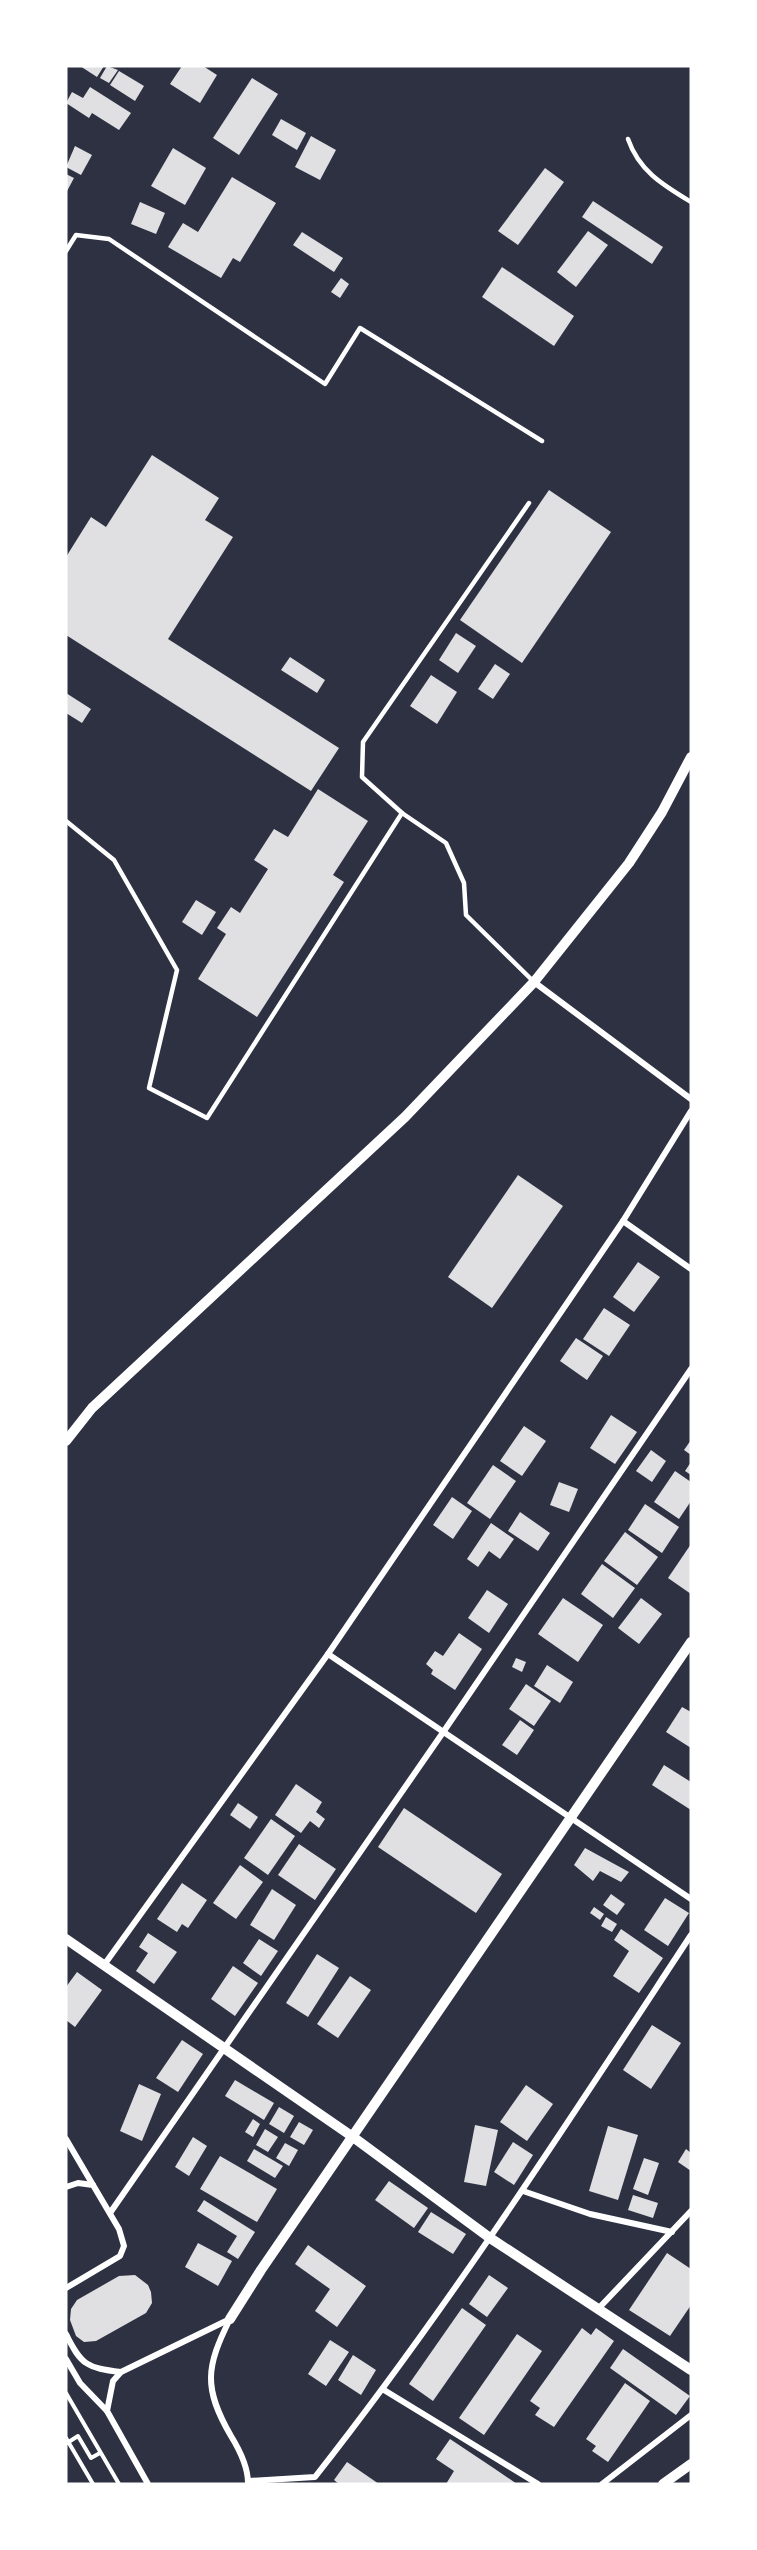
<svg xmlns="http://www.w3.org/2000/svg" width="757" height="2550" font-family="'Noto Serif',serif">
  <rect width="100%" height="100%" fill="#2d3142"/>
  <g fill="#e0e0e3">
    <path d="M80,66H104L97,77Z"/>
    <path d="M107,66L118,70L109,83L100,78Z"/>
    <path d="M182,66H203L217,75L200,103L170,84Z"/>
    <path d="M119,71L144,86L135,101L110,85Z"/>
    <path d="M252,78L278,94L239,155L213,138Z"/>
    <path d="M90,87L131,113L119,130L92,113L89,118L66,103L72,92L83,98Z"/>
    <path d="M281,119L306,133L297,150L272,135Z"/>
    <path d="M311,136L336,150L320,180L295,167Z"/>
    <path d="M75,146L92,155L81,175L66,167Z"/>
    <path d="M173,148L206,168L185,205L151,186Z"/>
    <path d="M545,168L564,182L518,245L498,231Z"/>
    <path d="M66,174L74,178L66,193Z"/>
    <path d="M232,177L276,203L240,262L233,258L221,278L168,247L183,223L198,232Z"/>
    <path d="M593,201L663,247L652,264L582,217Z"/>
    <path d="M140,202L165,213L156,234L131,224Z"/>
    <path d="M588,231L608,245L576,287L557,272Z"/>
    <path d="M302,232L343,258L334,272L293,245Z"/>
    <path d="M502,267L574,316L554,346L482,297Z"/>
    <path d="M341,278L349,284L340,298L331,292Z"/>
    <path d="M152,455L219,498L205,520L233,537L168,639L339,748L311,791L66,635V557L91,517L106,527Z"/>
    <path d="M549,490L611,532L522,663L460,620Z"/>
    <path d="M456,633L476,646L458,673L439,660Z"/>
    <path d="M290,657L325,680L317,693L281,670Z"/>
    <path d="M495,664L510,674L493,699L478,689Z"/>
    <path d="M431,675L457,692L437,724L410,706Z"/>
    <path d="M66,693L91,709L82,723L66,713Z"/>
    <path d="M318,789L368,821L333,875L344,882L257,1017L198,979L226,934L217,928L231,907L240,913L268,869L254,860L274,829L288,837Z"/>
    <path d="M196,900L216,912L202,935L182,922Z"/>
    <path d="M518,1175L563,1206L492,1308L448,1277Z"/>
    <path d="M638,1262L660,1277L634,1312L613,1297Z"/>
    <path d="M604,1308L630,1325L609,1356L583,1339Z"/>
    <path d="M576,1338L603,1356L587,1380L560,1361Z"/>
    <path d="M611,1415L637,1432L615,1464L590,1448Z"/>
    <path d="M524,1426L546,1441L522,1476L500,1461Z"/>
    <path d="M691,1440V1455L684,1450Z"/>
    <path d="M651,1450L666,1461L652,1482L636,1471Z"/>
    <path d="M691,1462V1475L685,1471Z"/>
    <path d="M493,1465L516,1481L490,1519L467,1503Z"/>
    <path d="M675,1471L691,1482V1501L679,1519L654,1502Z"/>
    <path d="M559,1482L578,1489L569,1512L550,1505Z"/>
    <path d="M452,1497L472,1511L453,1539L433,1525Z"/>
    <path d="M645,1504L679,1527L662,1553L628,1530Z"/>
    <path d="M520,1512L550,1533L538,1551L508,1531Z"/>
    <path d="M491,1523L514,1539L500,1559L489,1551L478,1567L467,1559Z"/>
    <path d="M625,1532L658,1557L637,1585L604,1561Z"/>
    <path d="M691,1544V1594L668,1578Z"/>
    <path d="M602,1564L635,1588L613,1618L581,1594Z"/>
    <path d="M487,1590L508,1604L489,1633L468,1618Z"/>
    <path d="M563,1598L603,1625L578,1662L538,1634Z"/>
    <path d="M641,1598L662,1614L639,1644L618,1628Z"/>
    <path d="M459,1633L482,1649L455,1690L431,1674L433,1670L426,1664L435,1651L443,1656Z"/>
    <path d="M516,1658L526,1662L522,1672L512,1667Z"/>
    <path d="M547,1665L573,1682L560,1703L534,1686Z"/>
    <path d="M526,1684L551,1701L534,1726L509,1709Z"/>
    <path d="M682,1707L691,1712V1748L666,1732Z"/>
    <path d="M520,1720L534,1730L517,1755L502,1745Z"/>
    <path d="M664,1765L691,1782V1810L652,1785Z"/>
    <path d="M296,1784L322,1802L316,1812L325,1819L319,1828L310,1821L301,1833L275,1815Z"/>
    <path d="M238,1803L258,1817L250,1829L230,1815Z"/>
    <path d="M404,1808L502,1874L476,1913L378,1847Z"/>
    <path d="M271,1819L295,1836L268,1875L244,1858Z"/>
    <path d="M299,1844L336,1869L315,1900L278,1875Z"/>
    <path d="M585,1848L629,1872L621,1882L600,1871L593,1881L574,1865Z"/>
    <path d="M240,1865L263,1882L236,1919L213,1903Z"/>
    <path d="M182,1883L207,1900L188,1928L182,1924L177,1932L157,1919Z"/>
    <path d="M272,1889L296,1905L274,1940L250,1925Z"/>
    <path d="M611,1894L625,1904L617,1915L603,1905Z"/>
    <path d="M665,1898L689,1913L668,1946L644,1930Z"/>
    <path d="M594,1907L604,1914L600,1920L590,1913Z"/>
    <path d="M606,1917L617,1924L612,1932L601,1926Z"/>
    <path d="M621,1929L663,1958L639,1993L613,1976L629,1951L614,1940Z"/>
    <path d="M148,1933L177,1952L154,1984L136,1971L148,1953L139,1947Z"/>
    <path d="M259,1939L278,1951L261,1976L243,1963Z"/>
    <path d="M317,1954L339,1968L308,2017L286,2003Z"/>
    <path d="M233,1966L258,1983L235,2016L211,1999Z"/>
    <path d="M77,1972L102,1990L75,2027L66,2020V1987Z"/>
    <path d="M350,1976L371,1990L338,2038L317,2024Z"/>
    <path d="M652,2025L681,2043L651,2089L623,2070Z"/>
    <path d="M182,2040L203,2054L178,2092L156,2078Z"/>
    <path d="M235,2080L274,2103L264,2120L225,2096Z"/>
    <path d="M139,2084L161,2094L142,2141L120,2131Z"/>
    <path d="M526,2085L553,2104L527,2141L500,2122Z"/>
    <path d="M279,2107L294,2116L284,2133L269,2124Z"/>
    <path d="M253,2119L260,2124L253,2137L245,2132Z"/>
    <path d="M299,2122L313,2130L304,2145L290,2137Z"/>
    <path d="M475,2125L498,2130L486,2186L464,2182Z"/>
    <path d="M608,2126L638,2135L618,2200L589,2191Z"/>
    <path d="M265,2129L278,2137L268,2152L256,2145Z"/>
    <path d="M193,2137L207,2146L189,2176L175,2167Z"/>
    <path d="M513,2142L533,2155L514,2185L494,2172Z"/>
    <path d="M285,2143L298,2150L289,2166L276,2158Z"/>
    <path d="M254,2149L283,2166L275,2178L247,2161Z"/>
    <path d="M686,2149L691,2153V2171L678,2162Z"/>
    <path d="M220,2156L277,2189L257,2222L200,2189Z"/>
    <path d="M644,2158L659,2163L648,2195L633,2189Z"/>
    <path d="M389,2181L428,2208L414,2228L375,2200Z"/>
    <path d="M633,2195L658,2203L653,2218L628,2210Z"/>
    <path d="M204,2200L255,2232L238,2259L227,2252L237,2236L197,2211Z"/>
    <path d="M431,2212L466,2234L453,2254L418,2232Z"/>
    <path d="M198,2243L232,2261L218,2286L185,2267Z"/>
    <path d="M308,2245L366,2286L337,2327L315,2311L330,2289L295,2264Z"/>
    <path d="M667,2253L691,2269V2305L670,2336L629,2310Z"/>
    <path d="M135,2275L148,2285L151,2292L152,2303L146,2313L96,2341L84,2342L76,2336L70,2320L71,2309L77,2300L119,2276Z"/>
    <path d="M489,2275L508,2288L487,2317L469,2304Z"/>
    <path d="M462,2308L486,2325L433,2401L409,2384Z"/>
    <path d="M582,2328L591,2335L596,2328L614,2341L554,2427L535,2415L540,2408L530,2401Z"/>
    <path d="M517,2334L542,2351L484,2435L459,2418Z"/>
    <path d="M330,2340L349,2352L326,2386L308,2374Z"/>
    <path d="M623,2349L690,2396L676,2415L610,2368Z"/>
    <path d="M353,2355L376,2370L361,2395L338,2380Z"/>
    <path d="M625,2383L650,2401L608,2462L592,2451L596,2446L586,2439Z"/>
    <path d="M450,2439L495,2469L517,2484H446L454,2471L436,2459Z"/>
    <path d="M347,2462L379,2484H339L334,2480Z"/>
  </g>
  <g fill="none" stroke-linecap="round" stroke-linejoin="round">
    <g stroke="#fff" stroke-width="4">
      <path d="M66,2393L119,2484"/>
      <path d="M66,2438L93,2484"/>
      <path d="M67,2443L78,2436L91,2458L100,2453"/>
    </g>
    <g stroke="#fff" stroke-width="4.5">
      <path d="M628,139C639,171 663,185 691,202"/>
      <path d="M66,251L76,235L109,239L325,384L360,328L542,441"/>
      <path d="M529,503L363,742L362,777L402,813L446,843L464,883L466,915L533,981"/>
      <path d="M66,821L114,860L177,970L149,1088L207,1118L402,813"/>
    </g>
    <g stroke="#fff" stroke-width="6">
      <path d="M534,982L691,1099"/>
      <path d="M623,1221L691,1269"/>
      <path d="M328,1654L691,1899"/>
      <path d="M104,1965L328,1654L623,1221L691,1111"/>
      <path d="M66,2139L93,2185"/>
      <path d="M66,2187L78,2183L93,2185L119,2229L124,2246L120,2256L66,2288"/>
      <path d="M523,2191L590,2214L672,2232"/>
      <path d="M110,2213L444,1731L691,1369"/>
      <path d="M599,2308L691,2211"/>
      <path d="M230,2319C206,2367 203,2388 231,2436C239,2449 248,2468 248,2483"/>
      <path d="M66,2334C81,2365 87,2368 121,2372"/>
      <path d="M66,2359L80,2383L107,2411"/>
      <path d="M384,2390L538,2484"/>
      <path d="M249,2481L315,2477C451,2304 570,2119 691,1935"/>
      <path d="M148,2484L107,2411L113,2381L121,2372L230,2319"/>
      <path d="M602,2484L691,2415"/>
    </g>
    <g stroke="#fff" stroke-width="10">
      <path d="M66,1441L92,1408L405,1117L534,982L629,863L662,812L691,757"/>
      <path d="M66,1939L353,2137L490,2238L691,2370"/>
      <path d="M230,2319L261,2270L691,1642"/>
      <path d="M663,2484L691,2464"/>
    </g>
  </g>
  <rect width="757" height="2550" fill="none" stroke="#ffffff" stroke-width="135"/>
</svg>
